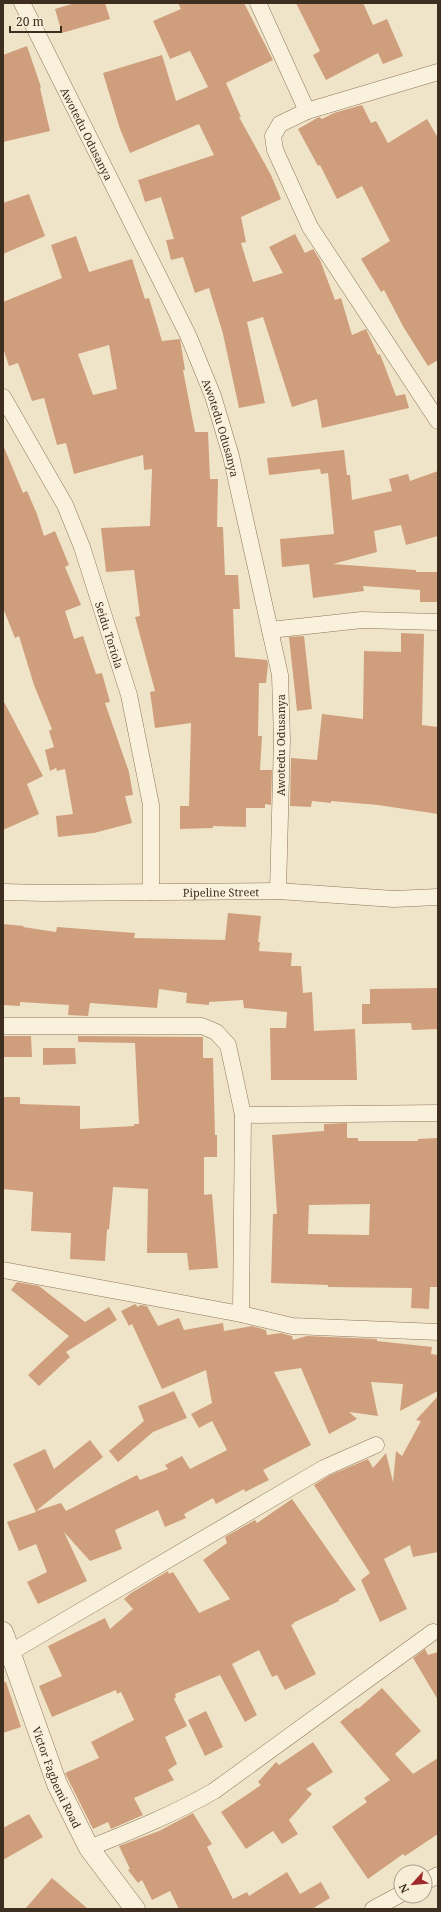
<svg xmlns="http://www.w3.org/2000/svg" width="441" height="1912" font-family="'Noto Serif',serif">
  <rect width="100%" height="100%" fill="#f0e4c8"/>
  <g fill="#cf9f7d" fill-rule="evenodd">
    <path d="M75,3H105L110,19L62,33L55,9Z"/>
    <path d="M178,3H244L273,60L226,83L241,117H239L271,175L281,199L241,217L246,242L241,243L253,282L283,273L269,247L295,234L305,253L313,249L320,260L335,300L341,298L352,335L366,329L378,355L380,354L396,396L405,394L409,408L322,428L317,399L292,407L263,317L247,322L265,403L239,408L223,334L209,288L195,293L183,257L171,260L166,240L174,239L161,197L145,202L138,180L214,155L199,124L130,153L120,129L103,73L162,55L176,101L208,87L190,51L170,59L153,21L181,9Z"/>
    <path d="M296,3H363L373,25L387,19L403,56L383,64L378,53L326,80L313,55L320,51Z"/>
    <path d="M27,46L41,87L40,88L50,131L3,142V55Z"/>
    <path d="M362,105L371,123L376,121L388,143L427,119L438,138V360L428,366L404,328L384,290L381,292L361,259L390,241L362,186L337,199L320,165L318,166L298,129L319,117L322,119L334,113Z"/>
    <path d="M29,194L45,236L3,254V203Z"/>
    <path d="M76,236L89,272L132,259L145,299L149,298L162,341L180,339L185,370H183L195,432H208L210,479H218L217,527H223L225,575H238L240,609H233L235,657L267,660L268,664L266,683H259L258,736H262L260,770H272L271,805L265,804V808H246V827L213,826V828L180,829V806H189L191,723L155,728L150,692L155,691L135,617L140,616L134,570L106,572L101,528L150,526L152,469L144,470L143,455L74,474L66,443L57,445L44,398L32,401L18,363L9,366L3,348V302L62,278L51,245ZM109,345L117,389L93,395L78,354Z"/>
    <path d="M3,445L23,493L27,491L37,514L44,536L55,531L69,565L65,567L81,605L65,611L74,639L83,636L96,674L102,673L110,702L105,703L129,772L133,795L125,796L132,823L94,833L58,837L56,816L73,814L65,769L57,771L56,768L50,771L45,750L54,747L49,731L52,729L34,685L19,636L15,638L3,608Z"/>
    <path d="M344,450L347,475H350L352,500L392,491L389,479L408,474L410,481L438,471V536L406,545L401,525L374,531L377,552L333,564L416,570V572H438V602H420V590L363,586L364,591L313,598L309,564L282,567L280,539L334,534L328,473L321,474L320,469L269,475L267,458Z"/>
    <path d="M401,633L424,634L422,725L438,727V814L378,805L331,801V803L312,801L311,807L290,806L291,758L317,760L322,714L363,719L364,651L401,652Z"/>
    <path d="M304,636L312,709L297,711L289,637Z"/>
    <path d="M3,700L43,776L27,784L39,814L3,830Z"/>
    <path d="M228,913L261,916L258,942H260L259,951L292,953L291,966H301L303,993L312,992L314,1031L355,1029L357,1080H271L270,1028H286L287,1012L244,1008L243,1000L209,1002V1005L186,1003L187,993L159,989L157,1008L90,1003L88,1016L68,1015L69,1005L20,1002V1006L3,1005V924L24,926L23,927L56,932L57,927L135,933L134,938L225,940Z"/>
    <path d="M438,988V1029L412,1030L411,1023L362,1024V1004H370V989Z"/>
    <path d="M3,1036H31L32,1057H3Z"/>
    <path d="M78,1036L203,1037V1058H213L215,1135H217V1157H204V1195L212,1194L218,1268L189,1270L187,1253H147L148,1189L113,1187L109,1230L107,1229L105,1261L70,1259L71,1233L31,1231L33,1192L3,1189V1097H20V1104L80,1106V1129L134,1126V1124H139L135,1043L78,1042Z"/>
    <path d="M43,1048H75L76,1064L43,1065Z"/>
    <path d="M347,1123V1138H358V1141H418V1139L438,1138V1287H430L429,1309L411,1308L412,1288L328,1287V1285L271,1283L273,1214H277L272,1135L324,1131V1124ZM370,1204L369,1235L308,1234L309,1205Z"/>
    <path d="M17,1282L39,1286L85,1322L109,1307L117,1320L66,1352L70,1357L39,1386L28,1375L69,1336L11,1290Z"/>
    <path d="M135,1304L138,1307L140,1305L147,1306L158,1326L179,1318L184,1330L223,1323L224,1331L252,1326L266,1330L267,1335L281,1333L292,1336L293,1340L307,1336L377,1339V1341L432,1347L431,1354L438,1355V1391L400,1411L403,1384L371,1382L378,1416L349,1412L357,1419L329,1434L301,1368L274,1372L311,1445L263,1470L269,1480L245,1492L244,1489L216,1504L213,1498L184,1514L186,1518L165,1527L158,1510L115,1530L122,1549L90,1561L64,1532L87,1581L38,1604L27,1582L47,1572L36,1544L19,1551L7,1522L36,1512L13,1464L45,1449L54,1469L90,1440L103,1457L36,1511L61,1503L66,1511L137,1475L140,1480L168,1469L165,1465L182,1456L190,1469L227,1450L212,1421L199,1428L191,1414L212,1403L206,1370L162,1389L132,1324L129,1326L121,1311Z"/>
    <path d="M174,1391L187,1418L153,1432L118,1462L109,1451L144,1421L138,1406Z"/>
    <path d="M438,1396V1552L413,1557L410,1545L384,1559L407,1609L380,1622L361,1580L370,1573L314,1485L328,1476L368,1459L373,1468L386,1453L393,1482L396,1451L402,1456L421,1421L416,1420Z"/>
    <path d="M292,1499L356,1590L339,1599V1601L293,1623L294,1624L291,1625L316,1674L285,1690L277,1675L272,1677L259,1650L232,1664L257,1715L245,1722L220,1675L175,1694L176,1697L174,1699L187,1726L165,1737L177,1764L168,1770L174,1780L134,1798L143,1815L111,1829L108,1822L93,1829L65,1773L99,1758L91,1742L134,1720L121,1692L117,1694L116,1690L52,1717L39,1686L62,1676L48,1646L105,1618L110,1629L133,1609L124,1599L131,1593L168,1571L169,1574L173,1572L199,1613L230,1599L203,1560L227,1543L225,1537L255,1520L257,1523Z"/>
    <path d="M425,1649L428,1655L438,1652V1700L413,1658Z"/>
    <path d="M3,1682H6L21,1727L3,1733Z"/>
    <path d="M382,1688L421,1731L395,1754L413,1774L438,1758V1834L405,1856L403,1854L368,1879L332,1827L367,1802L364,1798L390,1780L340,1722L357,1708L358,1709Z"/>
    <path d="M206,1711L223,1747L205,1756L188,1720Z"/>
    <path d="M313,1742L333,1772L306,1789L312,1794L289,1820L298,1834L282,1844L273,1831L246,1849L221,1812L261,1785L258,1782L276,1762L279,1765Z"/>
    <path d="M193,1813L212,1844L207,1847L233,1899L247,1892L249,1896L287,1872L300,1894L321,1882L330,1898L312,1909H179L170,1891L152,1900L142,1880L138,1883L128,1870L130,1869L119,1846L159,1831Z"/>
    <path d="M29,1814L43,1837L3,1860V1828Z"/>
    <path d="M52,1878L88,1909H25Z"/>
  </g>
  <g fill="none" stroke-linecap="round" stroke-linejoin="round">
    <g stroke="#8d765c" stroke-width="17">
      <g id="minor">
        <path id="s1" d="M22,3L188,335L213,396L231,456L280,675L282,739L278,891"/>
        <path d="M258,3L307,111L280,124L273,136L275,150L310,227L438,421"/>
        <path d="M307,111L438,72"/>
        <path id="s2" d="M3,397L65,505L82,547L129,695L151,805V892"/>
        <path d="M270,630L362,620L438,622"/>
        <path id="s3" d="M3,892L44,893L278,891L394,899L438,897"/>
        <path d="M3,1026H202L216,1032L228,1045L243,1115L241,1314"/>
        <path d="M243,1115L438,1113"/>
        <path d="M3,1270L241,1314L292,1326L438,1332"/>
        <path d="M11,1652L324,1468L376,1445"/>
        <path d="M89,1848C132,1831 174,1814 214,1791L433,1632"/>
        <path d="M425,1882L438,1875"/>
        <path d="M373,1909L401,1894"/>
      </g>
    </g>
    <g stroke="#8d765c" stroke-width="21">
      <g id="tertiary">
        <path id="s4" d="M3,1632L57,1784L89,1848L135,1909"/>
      </g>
    </g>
    <use href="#minor" stroke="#faf1dc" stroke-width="16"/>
    <use href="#tertiary" stroke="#faf1dc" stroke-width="20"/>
  </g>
  <g text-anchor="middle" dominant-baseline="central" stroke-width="3" stroke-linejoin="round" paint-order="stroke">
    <g font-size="11" fill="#3d2e20" stroke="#f7eed8">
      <text stroke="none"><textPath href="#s1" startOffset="146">Awotedu Odusanya</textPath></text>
      <text stroke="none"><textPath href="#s1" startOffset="470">Awotedu Odusanya</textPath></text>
      <text stroke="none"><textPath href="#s2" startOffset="262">Seidu Toriola</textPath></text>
      <text transform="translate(280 745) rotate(-90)">Awotedu Odusanya</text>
      <text stroke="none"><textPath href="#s3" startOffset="218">Pipeline Street</textPath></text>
      <text stroke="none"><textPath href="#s4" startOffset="155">Victor Fagbemi Road</textPath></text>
    </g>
  </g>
  <rect width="441" height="1912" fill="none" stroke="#3d2e20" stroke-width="8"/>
  <g transform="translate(413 1884) rotate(243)"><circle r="19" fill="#f7eed8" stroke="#ada18e"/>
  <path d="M0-3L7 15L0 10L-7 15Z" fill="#9e2a2b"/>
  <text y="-6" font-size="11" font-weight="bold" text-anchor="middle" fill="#3d2e20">N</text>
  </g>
  <path d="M10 26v6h51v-6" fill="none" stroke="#3d2e20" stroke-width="2"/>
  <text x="16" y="26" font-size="12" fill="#3d2e20" stroke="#f7eed8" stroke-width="3" paint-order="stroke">20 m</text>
</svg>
